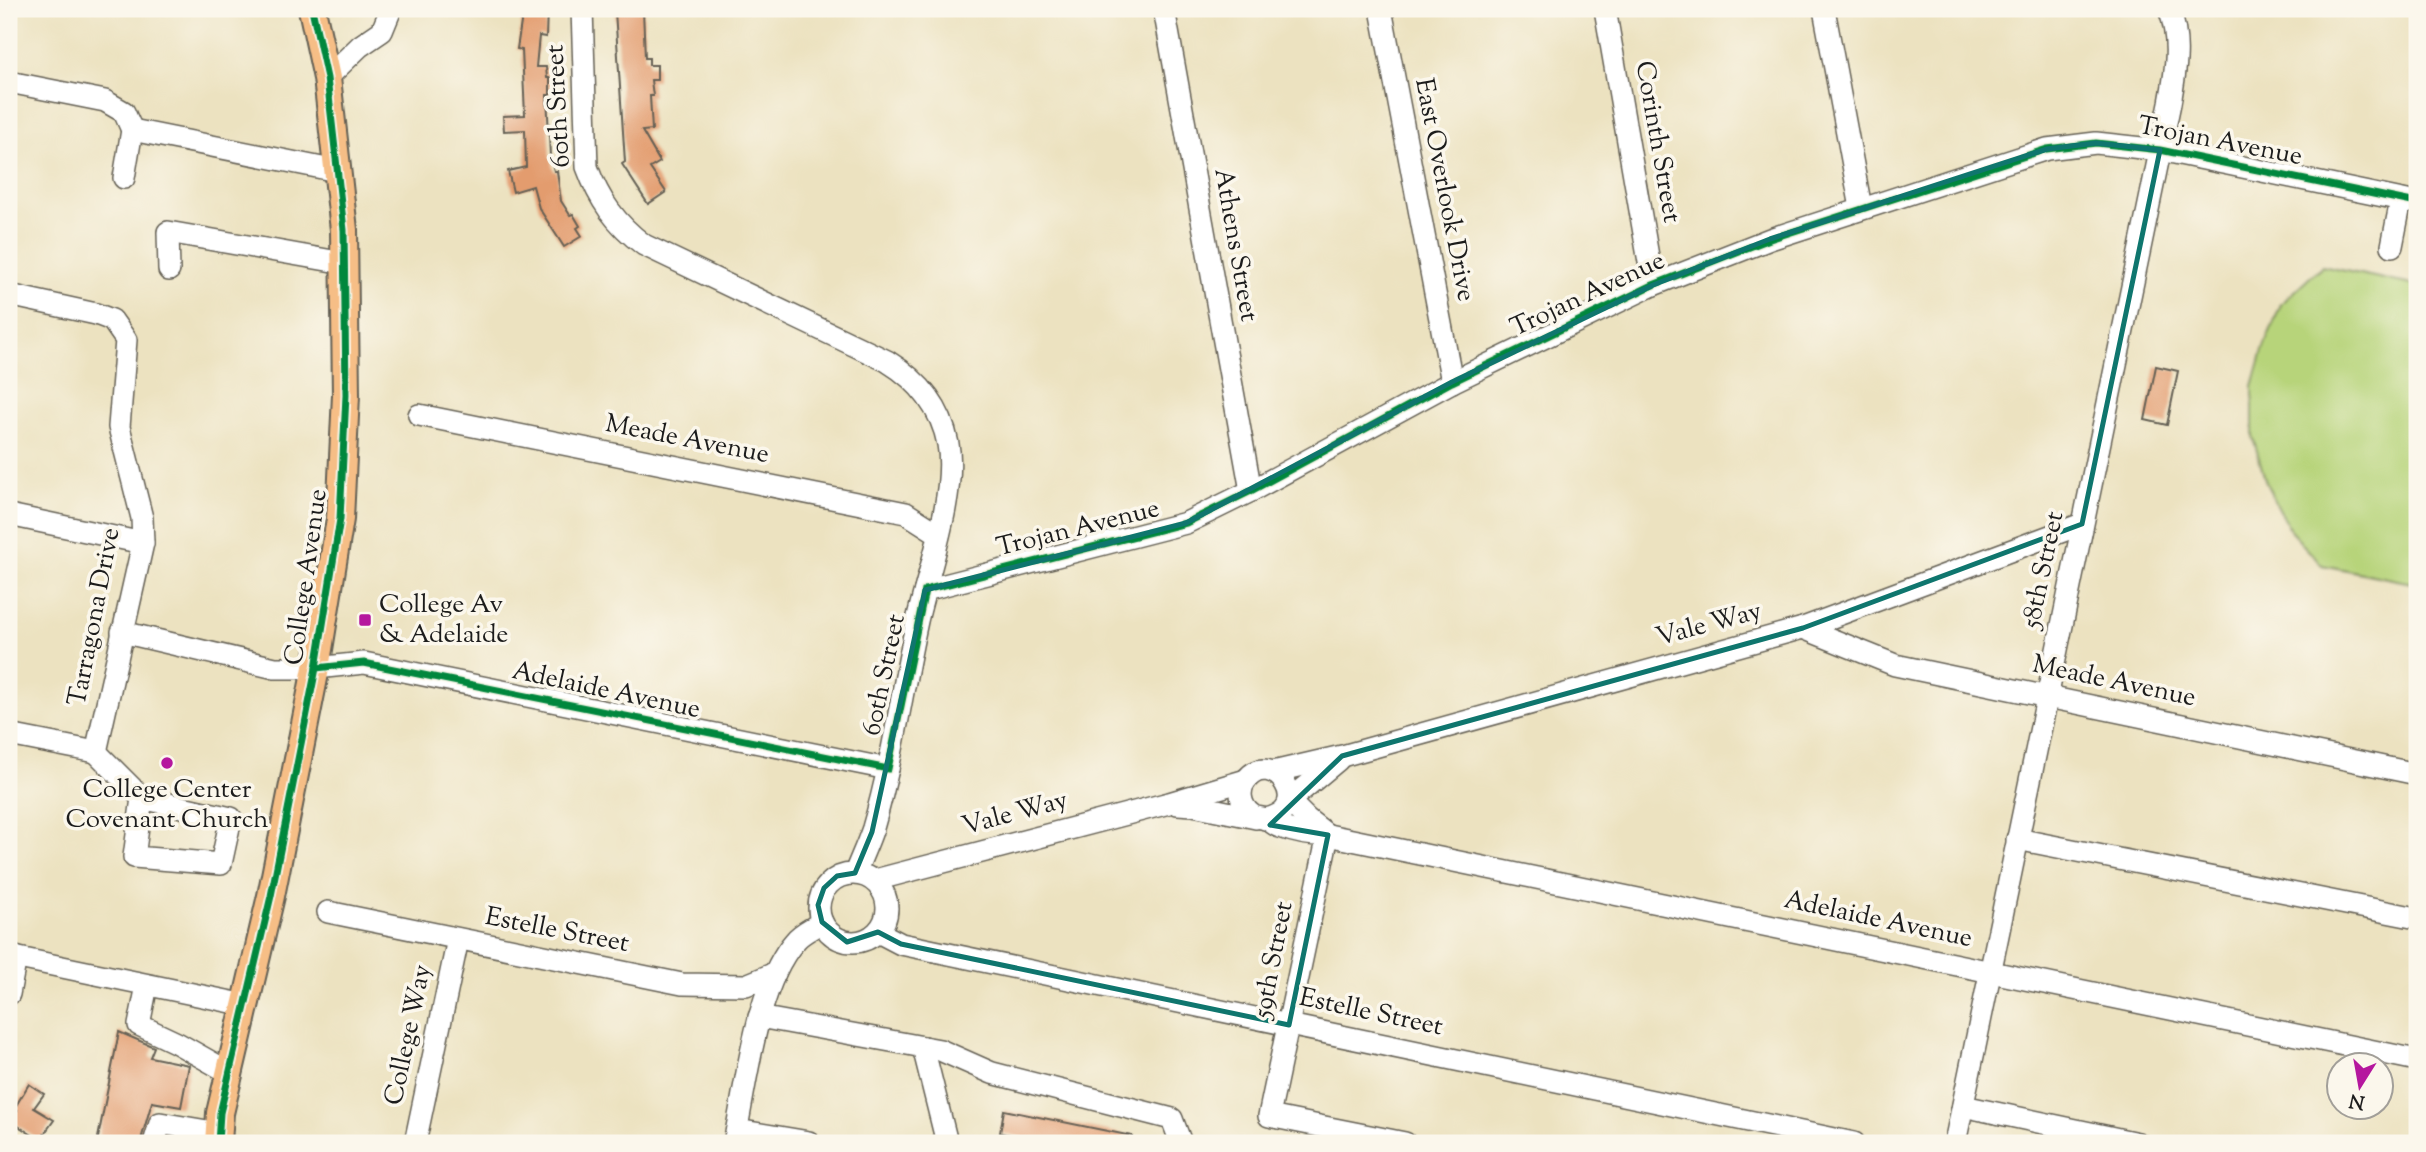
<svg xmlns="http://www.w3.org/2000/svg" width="2426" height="1152" font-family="'Sorts Mill Goudy',serif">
  <rect width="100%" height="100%" fill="#fbf7ec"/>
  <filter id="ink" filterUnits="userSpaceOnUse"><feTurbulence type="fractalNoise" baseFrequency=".0143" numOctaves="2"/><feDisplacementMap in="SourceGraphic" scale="14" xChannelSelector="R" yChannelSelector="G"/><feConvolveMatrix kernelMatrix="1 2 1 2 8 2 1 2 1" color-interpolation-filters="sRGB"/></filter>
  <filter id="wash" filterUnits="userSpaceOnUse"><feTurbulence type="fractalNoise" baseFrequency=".00686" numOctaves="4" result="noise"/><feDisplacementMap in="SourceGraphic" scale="28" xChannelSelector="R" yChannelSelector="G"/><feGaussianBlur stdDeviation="1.57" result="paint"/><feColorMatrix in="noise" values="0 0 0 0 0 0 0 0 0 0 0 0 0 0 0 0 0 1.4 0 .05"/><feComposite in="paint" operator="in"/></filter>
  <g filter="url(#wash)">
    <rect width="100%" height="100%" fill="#ece2c0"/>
    <path fill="#b7d47a" stroke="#6a784b" stroke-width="2" d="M2322,266L2417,286V584L2322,565L2291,532L2266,483L2253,437V386L2264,347L2281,304Z"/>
    <g id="blocks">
      <g fill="#e39c6e">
        <path d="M523,9H547L546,37L539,36L536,67H546L547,78H550V95H547L550,156L554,171H557L561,201L570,215L573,214L580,226L577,228L582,236L564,247L539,208L533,186L513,192L508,171L526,167L525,130L504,131L503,116L525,115L522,50L517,49Z"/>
        <path d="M643,10L645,58H649V65H657V80H651L653,96H650L652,130L642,131L660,162L650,168L666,192L648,204L622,164L625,162L615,11Z"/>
        <path d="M2156,366L2178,371L2167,425L2145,420Z"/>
        <path d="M119,1032L154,1047L150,1057L189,1065L181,1107L152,1102L140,1143H97Z"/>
        <path d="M29,1084L44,1094L34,1108L54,1120L40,1140L9,1120L17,1111L14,1109Z"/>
        <path d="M1004,1110L1132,1136L1131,1143H1021L1022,1137L1000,1133Z"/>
      </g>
    </g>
  </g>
  <g filter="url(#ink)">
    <use href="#blocks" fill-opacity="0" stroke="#656155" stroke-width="2"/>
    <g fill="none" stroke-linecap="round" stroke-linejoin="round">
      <g stroke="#656155" stroke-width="24">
        <g id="minor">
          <path d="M582,9L587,167C599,200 616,224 644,245L887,361C918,380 941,407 948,444C957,492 928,572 917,621C902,690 893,760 873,828C868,843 861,858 855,873"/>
          <path d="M1164,9L1251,491"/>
          <path d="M1381,9L1452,382"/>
          <path d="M1605,9L1653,285"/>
          <path d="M1824,9L1861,208"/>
          <path d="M327,78L360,46L382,31L391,9"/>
          <path d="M9,82L105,101L124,112L132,130"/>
          <path d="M124,178L132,130L337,171"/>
          <path d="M2392,246L2401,200"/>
          <path d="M169,270L168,232L344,263"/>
          <path d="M9,295L96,314L112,320L126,340L119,427L142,518L143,543L96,752"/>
          <path d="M419,415L906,513L939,534"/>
          <path d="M9,515L143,543"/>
          <path d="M925,590L1186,523L1251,491L1452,382L1653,285L1770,239L2047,149L2096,143L2160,150L2417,203"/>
          <path d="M1803,628L1895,665L2417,774"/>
          <path d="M122,632L275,668H316L364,663L888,769"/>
          <path d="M9,735L96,752"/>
          <path d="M96,752L142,798L134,857L221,864L231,818L142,798"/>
          <path d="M1273,772L1342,756L1803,628L2082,524"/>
          <path d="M1178,804L1193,805L1256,818"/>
          <path d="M1265,819C1317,810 1273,746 1246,780C1238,790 1240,806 1251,814C1255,818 1260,817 1266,819C1271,821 1275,826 1280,827C1294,832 1313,836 1328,835L2417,1060"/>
          <path d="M1326,834L1307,819L1289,801L1338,760"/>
          <path d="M1328,835L1269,1116L1405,1143"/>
          <path d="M2017,839L2417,918"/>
          <circle cx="853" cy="908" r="34"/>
          <path d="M875,880L1169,803L1246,780"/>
          <path d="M328,912L682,984L746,985L775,973"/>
          <path d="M878,932L901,944L1854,1143"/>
          <path d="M9,956L246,1005"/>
          <path d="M147,985L139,1025L177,1043L230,1073"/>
          <path d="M9,994L16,957"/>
          <path d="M759,1017L940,1050L992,1073L1172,1119L1181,1143"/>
          <path d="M923,1047L947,1143"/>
          <path d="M1963,1106L2138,1143"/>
          <path d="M737,1130L809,1142"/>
          <path d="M154,1143L160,1123L219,1133"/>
          <path d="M415,1143L458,939"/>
          <path d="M734,1143C746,1086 756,985 795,941C801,933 813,928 822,922"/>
          <path d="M1955,1143L2170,103C2176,70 2181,40 2169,9"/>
        </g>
      </g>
      <g stroke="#656155" stroke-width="30">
        <path id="major" d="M218,1143L220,1113L271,896L316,668L340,519L346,395L344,230L327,78L312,9"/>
      </g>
      <use href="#minor" stroke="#fff" stroke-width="21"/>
      <use href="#major" stroke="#f6be86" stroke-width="26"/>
      <g stroke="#fbf7ec" stroke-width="11">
        <g id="cycleway">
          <path d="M316,668L364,663L888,769L925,590L1186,523L1251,491L1452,382L1653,285L1770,239L2047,149L2096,143L2160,150L2417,203"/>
          <path d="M218,1143L220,1113L271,896L316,668L340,519L346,395L344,230L327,78L312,9"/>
        </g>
      </g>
      <use href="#cycleway" stroke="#00873e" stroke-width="7"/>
    </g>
  </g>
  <path fill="none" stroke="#0f766e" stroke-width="5" stroke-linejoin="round" d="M2096,143L2160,150L2082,524L1803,628L1342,756L1270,825L1328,835L1289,1025L901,944L878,932L847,942L822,922L818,905L824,888L837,876L855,873L872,832L925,590L1186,523L1452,382L1653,285L1770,239L2047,149Z"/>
  <g fill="#b5179e" stroke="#fbf7ec" stroke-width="2.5">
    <rect x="358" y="613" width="14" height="14" rx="3.5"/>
    <circle cx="167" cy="763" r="7"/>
  </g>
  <g text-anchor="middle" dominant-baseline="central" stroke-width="7" stroke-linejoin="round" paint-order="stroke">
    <g font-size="26" fill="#1c1c1c" stroke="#fbf7ec">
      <text transform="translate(559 106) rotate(-93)">60th Street</text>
      <text transform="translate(1657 142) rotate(80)">Corinth Street</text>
      <text transform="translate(2220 142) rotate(11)">Trojan Avenue</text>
      <text transform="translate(1444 190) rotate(79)">East Overlook Drive</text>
      <text transform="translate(1235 245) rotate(80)">Athens Street</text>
      <text transform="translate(1588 295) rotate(-25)">Trojan Avenue</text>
      <text transform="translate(687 440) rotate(11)">Meade Avenue</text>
      <text transform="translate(1078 529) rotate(-14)">Trojan Avenue</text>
      <text transform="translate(2044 570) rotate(-78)">58th Street</text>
      <text transform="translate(307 577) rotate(-82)">College Avenue</text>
      <text transform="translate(95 617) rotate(-79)">Tarragona Drive</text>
      <text transform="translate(1709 625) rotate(-15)">Vale Way</text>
      <text transform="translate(885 675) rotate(-78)">60th Street</text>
      <text transform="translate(2114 682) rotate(12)">Meade Avenue</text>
      <text transform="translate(606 691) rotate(12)">Adelaide Avenue</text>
      <text transform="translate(1015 814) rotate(-15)">Vale Way</text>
      <text transform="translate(1878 920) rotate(12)">Adelaide Avenue</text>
      <text transform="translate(557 931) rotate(11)">Estelle Street</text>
      <text transform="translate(1274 960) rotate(-79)">59th Street</text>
      <text transform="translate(1371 1013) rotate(12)">Estelle Street</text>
      <text transform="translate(409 1035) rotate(-78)">College Way</text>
    </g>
    <g font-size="26" fill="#1c1c1c" stroke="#fbf7ec" text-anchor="start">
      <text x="379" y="605">College Av<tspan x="379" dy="30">&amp; Adelaide</tspan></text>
      <text x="167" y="790" text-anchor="middle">College Center<tspan x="167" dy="30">Covenant Church</tspan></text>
    </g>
  </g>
  <rect width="2426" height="1152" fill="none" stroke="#fbf7ec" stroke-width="35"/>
  <g transform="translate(2360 1086) rotate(191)"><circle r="33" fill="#fbf7ec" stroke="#a29f99" stroke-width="2"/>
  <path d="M0-5L12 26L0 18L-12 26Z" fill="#b5179e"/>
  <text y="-10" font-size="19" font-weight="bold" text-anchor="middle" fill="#1c1c1c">N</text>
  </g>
</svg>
